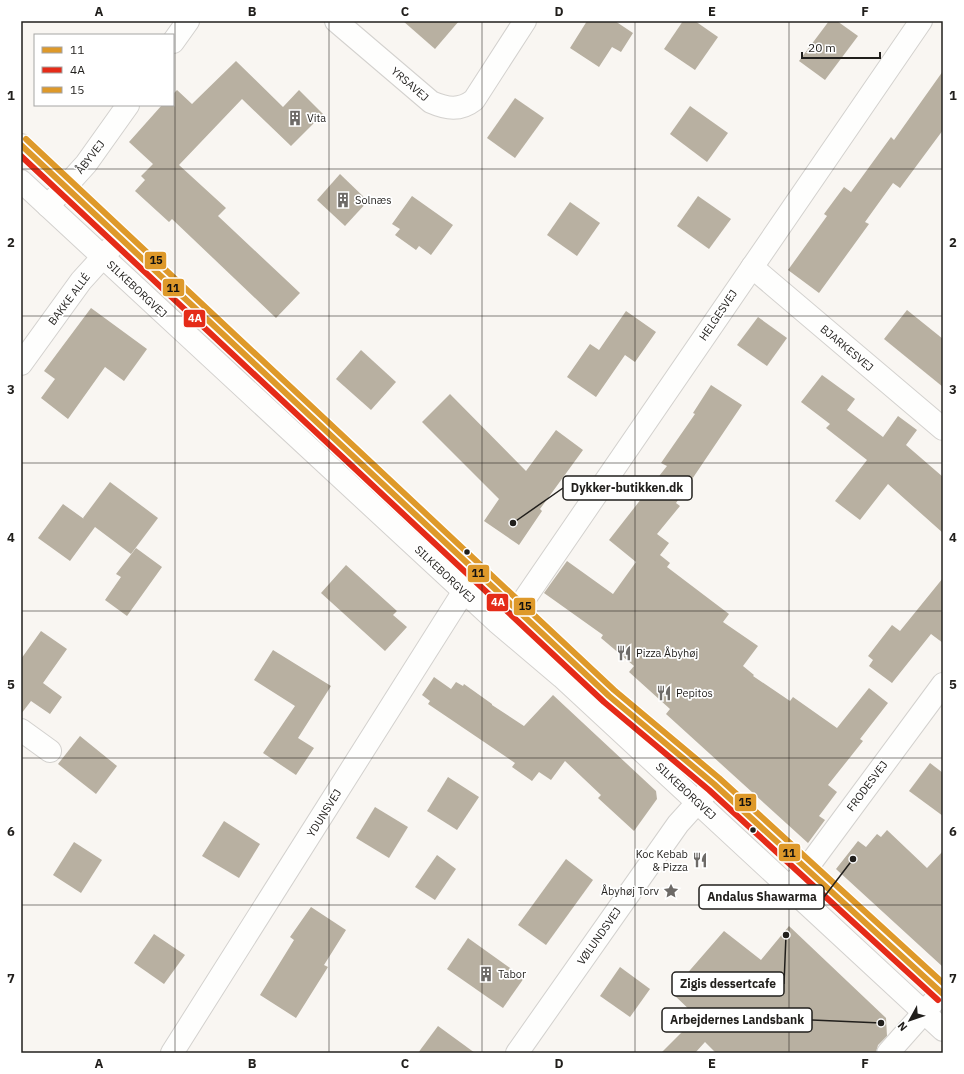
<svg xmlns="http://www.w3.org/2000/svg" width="964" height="1074" font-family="'IBM Plex Sans',sans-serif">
  <rect width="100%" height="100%" fill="#f9f6f2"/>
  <g fill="#b8b0a1">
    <path d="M403,21H459L435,49Z"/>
    <path d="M587,21H615L633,33L621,52L612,47L599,67L570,48Z"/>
    <path d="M683,21H695L718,37L695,70L664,49Z"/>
    <path d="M829,21H837L858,36L825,80L799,61Z"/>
    <path d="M236,61L283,107L299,90L323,114L291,146L242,99L179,165L226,208L218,216L300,293L276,318L172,219L169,222L135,191L145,180L141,176L153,164L129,142L162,105H173V94L177,90L192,104Z"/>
    <path d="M943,71V130L900,188L893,183L865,222L869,224L819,293L788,270L827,216L824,214L844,187L851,192L891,137L894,140Z"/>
    <path d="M515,98L544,118L515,158L487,138Z"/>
    <path d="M690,106L728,133L707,162L670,134Z"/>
    <path d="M340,174L368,201L345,226L317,200Z"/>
    <path d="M412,196L453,225L431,255L419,246L416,250L395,235L400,229L392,224Z"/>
    <path d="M698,196L731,219L709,249L677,226Z"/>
    <path d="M570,202L600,223L577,256L547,235Z"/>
    <path d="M91,308L147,349L124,381L105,367L68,419L41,398L55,379L44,371Z"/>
    <path d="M907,310L943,339V387L884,339Z"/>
    <path d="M626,311L656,332L635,362L625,355L596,397L567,377L590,344L599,350Z"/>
    <path d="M758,317L787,338L767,366L737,345Z"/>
    <path d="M361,350L396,382L371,410L336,379Z"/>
    <path d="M822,375L855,399L847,410L883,437L898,416L917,430L906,445L943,477V533L888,484L860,520L835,501L867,460L826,428L830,424L801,402Z"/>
    <path d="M711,385L742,405L676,503L680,506L657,534L669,543L660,555L670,563L667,567L729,614L723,622L758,646L743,666L754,675L753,676L790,701L793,697L837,728L869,688L888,703L860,739L863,741L828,785L837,792L819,816L825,820L808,843L666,714L670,709L629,672L634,666L601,638L603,635L544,593L567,561L613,594L636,562L609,540L667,466L661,463L695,414L693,413Z"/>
    <path d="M450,394L526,471L556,430L583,450L540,509L542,511L519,545L484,521L499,499L422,422Z"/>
    <path d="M110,482L158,518L131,554L95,527L70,561L38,538L63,504L84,519L83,518Z"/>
    <path d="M136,548L162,567L127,616L105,600L121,577L116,574Z"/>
    <path d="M346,565L397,611L393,615L407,627L385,651L321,593Z"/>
    <path d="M943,578V643L931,634L892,683L869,666L873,660L868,656L892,625L900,631Z"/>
    <path d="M41,631L67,649L43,683L62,697L50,714L31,701L21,714V659Z"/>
    <path d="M273,650L331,686L298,738L314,748L296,775L263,753L295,706L254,680Z"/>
    <path d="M434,677L451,689L456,682L463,686L464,684L492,704V705L524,726L553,695L656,791L657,799L634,831L598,798L601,795L565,761L551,780L539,772L532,781L512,767L515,763L428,704L430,701L422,695Z"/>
    <path d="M80,736L117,766L96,794L58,764Z"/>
    <path d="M930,763L943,773V816L909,791Z"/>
    <path d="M448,777L479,797L457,830L427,811Z"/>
    <path d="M375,807L408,827L389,858L356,838Z"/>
    <path d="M224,821L260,844L239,878L202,856Z"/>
    <path d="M887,830L927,868L943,851V967L836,869L858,841L866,847L877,834L881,837Z"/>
    <path d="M74,842L102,860L81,893L53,875Z"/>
    <path d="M437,855L456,869L435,900L415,887Z"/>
    <path d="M566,859L593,880L546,945L518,925Z"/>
    <path d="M311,907L346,930L324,965L328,967L296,1018L260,995L294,940L290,937Z"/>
    <path d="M789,926L886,1018L887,1036L878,1045L876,1053H716L705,1042L695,1053H661L697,1017L671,992L724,931L761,960Z"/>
    <path d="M154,934L185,955L164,984L134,963Z"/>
    <path d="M468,938L524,978L503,1008L447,969Z"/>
    <path d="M620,967L650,989L630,1017L600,996Z"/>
    <path d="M438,1026L475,1053H418Z"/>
  </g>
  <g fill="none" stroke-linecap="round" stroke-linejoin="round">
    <g stroke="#d3d1ce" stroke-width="24">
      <g id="minor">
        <path d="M336,21L431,102C447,109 460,111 474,100L525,21"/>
        <path d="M173,42L188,21"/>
        <path d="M48,206L86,164L128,105"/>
        <path d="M752,267L943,429"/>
        <path d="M21,364L81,281L120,238"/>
        <path d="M517,610L921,21"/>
        <path d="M21,730L50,751"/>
        <path d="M790,887L807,868L943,684"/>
        <path d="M172,1053L464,591L476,577"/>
        <path d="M517,1053L678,824L714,784"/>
        <path d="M888,1053L943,991"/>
      </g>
    </g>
    <g stroke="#d3d1ce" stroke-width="24">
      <g id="tertiary">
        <path d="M21,145L441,540L609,696L714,784L943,994"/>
        <path d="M21,181L497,622L562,677L943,1030"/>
      </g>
    </g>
    <use href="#minor" stroke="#fefefd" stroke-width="22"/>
    <use href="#tertiary" stroke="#fefefd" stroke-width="22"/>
    <g stroke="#fff" stroke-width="9">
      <path id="bus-1" d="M21,145L609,696L714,784L943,994"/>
    </g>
    <g stroke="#fff" stroke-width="9">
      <path id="bus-2" d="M21,156L604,702L709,790L938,1000"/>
    </g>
    <g stroke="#fff" stroke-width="9">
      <path id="bus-3" d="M26,139L614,690L719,778L943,983"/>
    </g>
    <use href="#bus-1" stroke="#de992a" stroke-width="6"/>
    <use href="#bus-2" stroke="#e52b18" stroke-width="6"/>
    <use href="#bus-3" stroke="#de992a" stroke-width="6"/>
  </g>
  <path fill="none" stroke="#211f1c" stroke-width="1" stroke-opacity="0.55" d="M175,21V1053M329,21V1053M482,21V1053M635,21V1053M789,21V1053M21,169H943M21,316H943M21,463H943M21,611H943M21,758H943M21,905H943"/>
  <defs>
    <g id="building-bare" transform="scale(1.2)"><path d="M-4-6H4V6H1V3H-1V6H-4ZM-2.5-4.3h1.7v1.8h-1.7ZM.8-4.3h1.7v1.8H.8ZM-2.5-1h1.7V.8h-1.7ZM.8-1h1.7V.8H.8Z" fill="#6d6a67" stroke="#fff" stroke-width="2.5" paint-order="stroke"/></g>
    <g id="restaurant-bare" transform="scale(1.2)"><path d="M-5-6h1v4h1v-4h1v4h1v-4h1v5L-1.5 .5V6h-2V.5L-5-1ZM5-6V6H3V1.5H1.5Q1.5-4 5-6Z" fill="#6d6a67" stroke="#fff" stroke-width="2.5" paint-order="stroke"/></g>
    <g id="sight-bare" transform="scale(1.2)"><path d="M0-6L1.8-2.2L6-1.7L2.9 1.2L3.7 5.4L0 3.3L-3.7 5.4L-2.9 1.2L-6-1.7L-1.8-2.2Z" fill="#6d6a67" stroke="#fff" stroke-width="2.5" paint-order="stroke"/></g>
  </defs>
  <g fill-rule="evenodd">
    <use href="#building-bare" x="295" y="118"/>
    <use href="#building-bare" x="343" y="200"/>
    <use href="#restaurant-bare" x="624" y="653"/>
    <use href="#restaurant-bare" x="664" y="693"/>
    <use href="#restaurant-bare" x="700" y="860"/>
    <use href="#sight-bare" x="671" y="891"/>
    <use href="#building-bare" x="486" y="974"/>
  </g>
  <g fill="#211f1c" stroke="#fff" stroke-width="1.5">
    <circle cx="467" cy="552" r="3.5"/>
    <circle cx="753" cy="830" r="3.5"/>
  </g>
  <g text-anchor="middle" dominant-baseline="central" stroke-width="3.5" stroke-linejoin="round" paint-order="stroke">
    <g font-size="11" fill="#211f1c" stroke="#fff">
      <text transform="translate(410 84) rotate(41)">YRSAVEJ</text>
      <text transform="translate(90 157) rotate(-52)">ÅBYVEJ</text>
      <text transform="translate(137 289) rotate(43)">SILKEBORGVEJ</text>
      <text transform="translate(69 299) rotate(-53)">BAKKE ALLÉ</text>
      <text transform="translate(718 315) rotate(-56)">HELGESVEJ</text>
      <text transform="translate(847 348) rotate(40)">BJARKESVEJ</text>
      <text transform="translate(445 574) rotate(43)">SILKEBORGVEJ</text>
      <text transform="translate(867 786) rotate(-53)">FRODESVEJ</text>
      <text transform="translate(686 791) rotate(43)">SILKEBORGVEJ</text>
      <text transform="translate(324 813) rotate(-58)">YDUNSVEJ</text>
      <text transform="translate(599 936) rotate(-55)">VØLUNDSVEJ</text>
    </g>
    <g font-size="11" fill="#211f1c" stroke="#fff" text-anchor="start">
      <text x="307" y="118">Vita</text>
      <text x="355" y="200">Solnæs</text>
      <text x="636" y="653">Pizza Åbyhøj</text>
      <text x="676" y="693">Pepitos</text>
      <text x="688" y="854" text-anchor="end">Koc Kebab<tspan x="688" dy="13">&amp; Pizza</tspan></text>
      <text x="659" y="891" text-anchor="end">Åbyhøj Torv</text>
      <text x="498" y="974">Tabor</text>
    </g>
  </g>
  <path fill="none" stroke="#211f1c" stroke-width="1.5" d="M513 523L563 488M853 859L824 897M786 935L784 984M881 1023L812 1020"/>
  <g fill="#211f1c" stroke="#fff" stroke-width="1.5">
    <circle cx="513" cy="523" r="4"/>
    <circle cx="853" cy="859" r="4"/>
    <circle cx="786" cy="935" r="4"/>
    <circle cx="881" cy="1023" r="4"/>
  </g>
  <g fill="#fff" stroke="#211f1c" stroke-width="1.5">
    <rect x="563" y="476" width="129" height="24" rx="4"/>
    <rect x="699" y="885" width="125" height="24" rx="4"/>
    <rect x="672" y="972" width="112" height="24" rx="4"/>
    <rect x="662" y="1008" width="150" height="24" rx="4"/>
  </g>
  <g font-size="12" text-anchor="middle" font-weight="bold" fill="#211f1c">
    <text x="627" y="492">Dykker-butikken.dk</text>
    <text x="762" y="901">Andalus Shawarma</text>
    <text x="728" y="988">Zigis dessertcafe</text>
    <text x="737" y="1024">Arbejdernes Landsbank</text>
  </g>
  <g stroke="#fff" stroke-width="1.5">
    <rect x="144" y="251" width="23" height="19" rx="4" fill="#de992a"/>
    <rect x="162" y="278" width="23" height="19" rx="4" fill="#de992a"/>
    <rect x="183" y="309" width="23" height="19" rx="4" fill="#e52b18"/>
    <rect x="467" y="564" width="23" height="19" rx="4" fill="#de992a"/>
    <rect x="486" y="593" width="23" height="19" rx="4" fill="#e52b18"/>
    <rect x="513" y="597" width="23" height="19" rx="4" fill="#de992a"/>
    <rect x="734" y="793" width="23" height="19" rx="4" fill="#de992a"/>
    <rect x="778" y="843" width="23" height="19" rx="4" fill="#de992a"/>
  </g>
  <g font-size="11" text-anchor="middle" font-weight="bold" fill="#fff">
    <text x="195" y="322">4A</text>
    <text x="498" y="606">4A</text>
  </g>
  <g font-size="11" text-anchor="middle" font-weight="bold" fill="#111">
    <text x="156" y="264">15</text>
    <text x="173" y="292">11</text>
    <text x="478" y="577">11</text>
    <text x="525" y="610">15</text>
    <text x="745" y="806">15</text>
    <text x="789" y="857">11</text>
  </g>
  <rect width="964" height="1074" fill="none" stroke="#ffffff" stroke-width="44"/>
  <rect x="34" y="34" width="140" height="72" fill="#ffffff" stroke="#a6a5a4"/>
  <rect x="42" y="47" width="20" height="6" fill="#de992a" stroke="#a6a5a4"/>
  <text x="70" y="54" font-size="12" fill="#211f1c">11</text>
  <rect x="42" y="67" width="20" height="6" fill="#e52b18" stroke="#a6a5a4"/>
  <text x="70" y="74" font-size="12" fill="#211f1c">4A</text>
  <rect x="42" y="87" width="20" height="6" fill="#de992a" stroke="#a6a5a4"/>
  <text x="70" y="94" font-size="12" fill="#211f1c">15</text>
  <g transform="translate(910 1020) rotate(230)" stroke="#ffffff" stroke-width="3" paint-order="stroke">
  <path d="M0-3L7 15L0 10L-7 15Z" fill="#211f1c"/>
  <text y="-6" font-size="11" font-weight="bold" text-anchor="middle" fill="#211f1c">N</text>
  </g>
  <path d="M802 52v6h78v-6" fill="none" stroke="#211f1c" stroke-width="2"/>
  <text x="808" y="52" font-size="12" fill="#211f1c" stroke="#ffffff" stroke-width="3" paint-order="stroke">20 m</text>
  <rect x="22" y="22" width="920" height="1030" fill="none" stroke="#211f1c" stroke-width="1.5"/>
  <g font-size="13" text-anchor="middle" font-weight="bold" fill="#211f1c">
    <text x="99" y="16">A</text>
    <text x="252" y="16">B</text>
    <text x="405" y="16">C</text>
    <text x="559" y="16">D</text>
    <text x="712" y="16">E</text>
    <text x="865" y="16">F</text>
    <text x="11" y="100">1</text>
    <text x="953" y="100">1</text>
    <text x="11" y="247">2</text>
    <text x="953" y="247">2</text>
    <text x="11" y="394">3</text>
    <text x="953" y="394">3</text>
    <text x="11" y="542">4</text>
    <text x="953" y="542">4</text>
    <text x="11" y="689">5</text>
    <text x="953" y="689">5</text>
    <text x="11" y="836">6</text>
    <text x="953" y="836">6</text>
    <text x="11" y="983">7</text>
    <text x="953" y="983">7</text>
    <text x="99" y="1068">A</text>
    <text x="252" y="1068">B</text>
    <text x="405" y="1068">C</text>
    <text x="559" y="1068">D</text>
    <text x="712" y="1068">E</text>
    <text x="865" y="1068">F</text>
  </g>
</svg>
